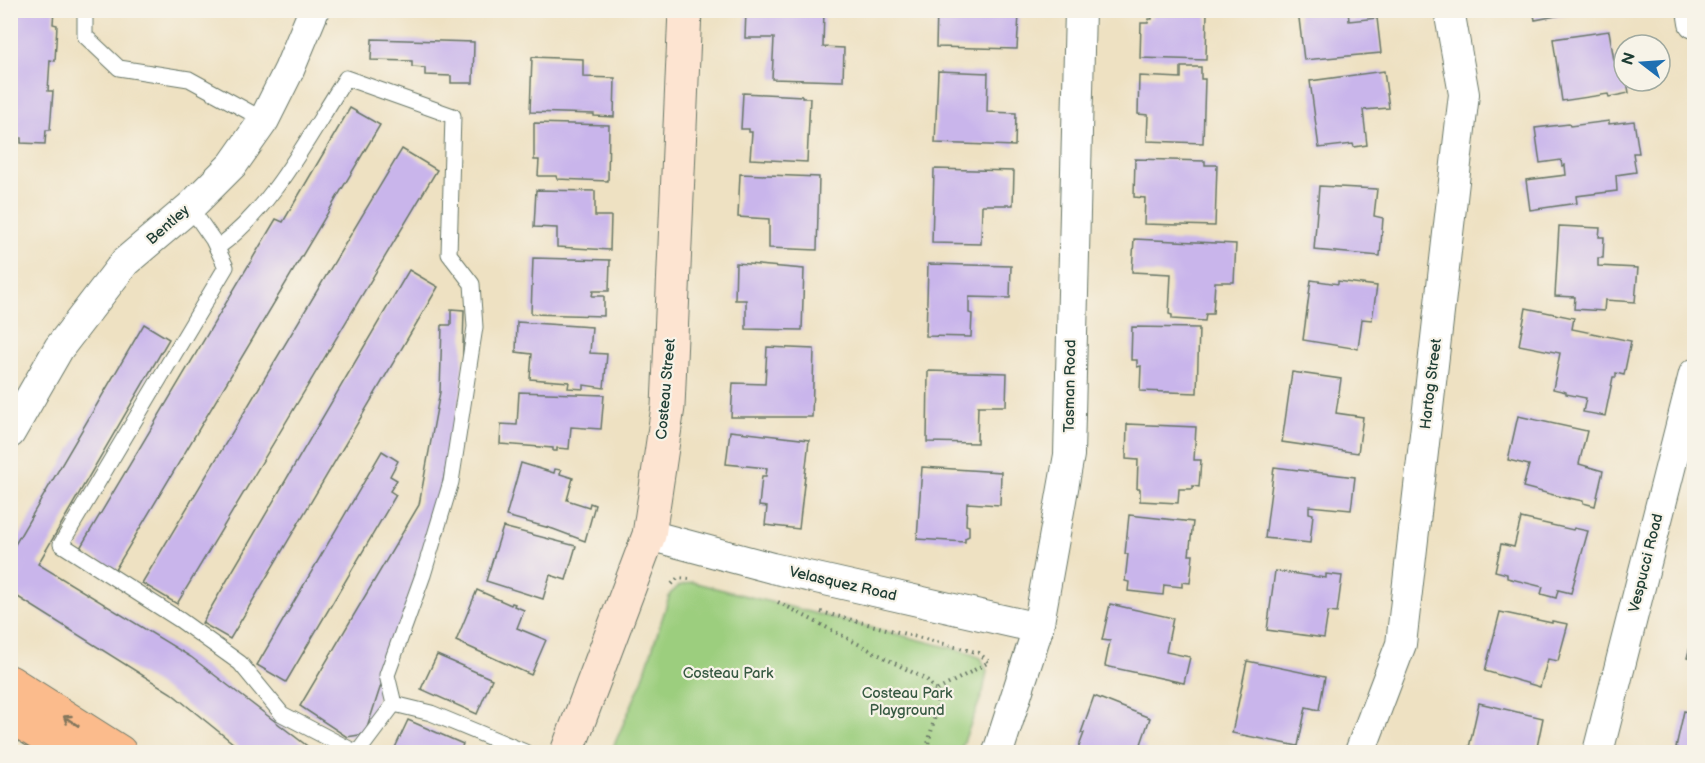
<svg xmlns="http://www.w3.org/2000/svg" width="1705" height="763" font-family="'Balsamiq Sans',sans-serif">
  <rect width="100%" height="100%" fill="#f7f3e8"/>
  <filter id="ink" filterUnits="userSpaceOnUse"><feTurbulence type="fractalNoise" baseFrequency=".0167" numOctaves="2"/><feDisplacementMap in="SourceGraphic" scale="12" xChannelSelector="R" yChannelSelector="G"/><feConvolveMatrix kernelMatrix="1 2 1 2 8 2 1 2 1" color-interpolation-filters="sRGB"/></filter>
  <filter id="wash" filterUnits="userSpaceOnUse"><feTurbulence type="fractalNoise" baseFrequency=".008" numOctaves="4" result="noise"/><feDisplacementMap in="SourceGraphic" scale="24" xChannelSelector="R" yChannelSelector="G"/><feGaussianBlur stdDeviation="1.35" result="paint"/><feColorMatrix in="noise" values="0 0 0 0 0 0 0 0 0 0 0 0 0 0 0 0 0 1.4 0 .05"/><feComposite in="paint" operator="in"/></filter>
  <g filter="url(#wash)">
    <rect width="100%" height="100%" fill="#eee1c2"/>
    <path fill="#9cce7e" stroke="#5e8659" stroke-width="1.5" d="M692,582L963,651L981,658L987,671L983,692L960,752H611L642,681L670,594L679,586Z"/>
    <g id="blocks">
      <g fill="#c9b5eb">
        <path d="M10,10H54L53,24L57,25L55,61L50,60L48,91H53L50,130H46L45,144L21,143V138L10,137Z"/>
        <path d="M746,10H824L823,47L844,48L843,81L772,79L774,38H745Z"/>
        <path d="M937,10H987V13L1019,14L1017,49L936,47Z"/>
        <path d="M1152,10H1207L1206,60L1140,58L1141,23H1148L1149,19H1152Z"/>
        <path d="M1298,10H1348L1349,21L1377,18L1381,53L1304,60Z"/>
        <path d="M1533,10H1577V12L1535,20Z"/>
        <path d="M1609,31L1614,60L1624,58V81H1627L1629,93L1609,97L1608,94L1562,101L1553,39Z"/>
        <path d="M372,39L474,42L473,83H451V76L425,75V68L412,67V61L371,60Z"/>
        <path d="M532,57L583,59V77L615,78L614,117L594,116V114L530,112Z"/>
        <path d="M1181,67H1201V79H1205L1203,143L1147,141L1148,115L1138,114L1139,76L1181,78Z"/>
        <path d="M938,71L988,73L987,112L1016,113L1015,146L935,143Z"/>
        <path d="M1384,71L1389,108L1363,110L1367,145L1354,147L1353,144L1319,148L1310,81Z"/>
        <path d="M743,93L802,96V98H810L807,162L750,159L752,132H749V129H741Z"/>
        <path d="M350,108L380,125L115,570L80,548L276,219L283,222Z"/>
        <path d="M1609,121V124L1634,121L1639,153H1633L1636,172L1616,175L1617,191L1576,196L1577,203L1530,210L1526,180L1566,175L1565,165L1562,166L1561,160L1540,163L1535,128L1569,124L1570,126Z"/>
        <path d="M534,123L609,125L608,181L557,179L556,176H538L539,160H534Z"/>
        <path d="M402,149L437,170L177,604L142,583Z"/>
        <path d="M1135,159L1205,161V165H1217L1215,226L1144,224L1145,198L1134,197Z"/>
        <path d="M934,169L1014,171L1013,205H982L981,244L932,243Z"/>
        <path d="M740,174L819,177L817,250L769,248V219L738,217Z"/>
        <path d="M1319,186L1377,189L1374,216L1383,218L1380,256L1314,250Z"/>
        <path d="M536,190L595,191V216H611L610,250L557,247V228L534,227Z"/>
        <path d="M1559,226L1600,228L1599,237H1604L1603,258H1598V266L1638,268L1635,302L1605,300L1604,311L1574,309L1575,297L1555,296Z"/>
        <path d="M1134,239L1236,244L1234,282H1215L1213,314H1206L1205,321L1172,319V315L1169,314L1171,274L1132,272Z"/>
        <path d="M533,258L610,260L609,291H593L592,296H604V316L531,314Z"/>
        <path d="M736,263L804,269L802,330L746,329V300H735Z"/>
        <path d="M928,264L1011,266L1010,298L969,297V313L972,314L971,337L926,336Z"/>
        <path d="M409,270L438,287L230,639L202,623Z"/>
        <path d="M1311,280L1338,284V281L1377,286L1372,320L1362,319L1358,349L1303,340Z"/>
        <path d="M1526,308L1574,318L1572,329L1631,341L1624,375L1616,373V377H1613L1605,416L1583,412L1586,398L1566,394V392L1553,389L1560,353L1519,345Z"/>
        <path d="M451,309L464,310L462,385L436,517L365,734L347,737L300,706L419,505L440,392L442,325H451Z"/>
        <path d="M517,322L592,327L590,353L607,354L604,388L584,385V389L568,388L569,382L530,379L532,354L516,352Z"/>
        <path d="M144,324L169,339L38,564L191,657L315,752H244L171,693L10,592V553Z"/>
        <path d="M1132,327L1199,328L1197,393L1140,391L1141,366L1137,367V360H1131Z"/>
        <path d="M767,347L814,349L812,417H731L733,383L765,384Z"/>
        <path d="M928,371L1007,373L1006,406H978L977,443L927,442Z"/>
        <path d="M1292,372L1341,379L1336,413L1363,417L1358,453L1282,442Z"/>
        <path d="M519,392L604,395L601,429L571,427L569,449L557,448V451H553V448L500,444L501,424L517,425Z"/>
        <path d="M1518,416L1587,431L1579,464L1603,471L1595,506L1583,503V501L1569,498V499L1523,487L1529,465L1508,460Z"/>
        <path d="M1127,424L1196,427L1194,460H1201L1199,487L1193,486V489H1179L1178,503L1140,501V489H1137L1138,460L1126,459Z"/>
        <path d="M730,431L809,440L799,529L765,525L767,507L759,506L762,476H766L767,468L726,464Z"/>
        <path d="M382,451L398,461L390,476L397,480L390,491L396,495L286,682L257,665Z"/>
        <path d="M521,463L554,473L555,469L561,470L560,474L573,478L567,500L589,507L590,503L595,505L585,541L553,529L506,516Z"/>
        <path d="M922,467L1001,472L1000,505L967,503L966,525L969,526V536L965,538V542L917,539Z"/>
        <path d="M1274,467L1355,477L1351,510L1309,506V513L1313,514L1310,543L1265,538Z"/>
        <path d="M1129,515L1193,522L1189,555H1193L1190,583L1182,582V587L1164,585L1163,595L1128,591L1129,582L1125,581L1128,554H1125Z"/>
        <path d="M1521,518L1573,530L1574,528L1588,531L1571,593L1558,590L1556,598L1541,594L1543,587L1507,578V574L1495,571L1501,544L1514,547Z"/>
        <path d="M503,527L576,546L566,580L550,575L543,599L486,581Z"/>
        <path d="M1275,571L1326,578V574L1342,576L1337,613L1328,612L1324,638L1267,630Z"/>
        <path d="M477,590L511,605L512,603L515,604L514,606L524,610L517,628L546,640L531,675L456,641Z"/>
        <path d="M1110,604L1173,618L1166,652L1190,657L1184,683L1105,666L1110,641L1102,640Z"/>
        <path d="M1500,612L1552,623V621L1568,624L1558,661L1548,659L1540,687L1485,671Z"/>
        <path d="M1694,632V660L1687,658Z"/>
        <path d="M437,655L492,679L477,714L421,689Z"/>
        <path d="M1247,661L1325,677L1319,710L1306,707L1298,746L1232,733Z"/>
        <path d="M1094,696L1150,718L1141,744L1146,746L1144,752H1077L1084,733H1081Z"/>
        <path d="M1479,703L1543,718L1536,752H1468Z"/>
        <path d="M1684,711L1694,713V752H1677L1678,748L1676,747Z"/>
        <path d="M408,720L463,744L460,752H393Z"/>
      </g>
    </g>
  </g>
  <g filter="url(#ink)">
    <use href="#blocks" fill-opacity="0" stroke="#677666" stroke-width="1.5"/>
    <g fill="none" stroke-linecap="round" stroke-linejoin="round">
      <g stroke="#677666" stroke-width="17">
        <g id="lane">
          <path d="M85,10V36L119,68L189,79L264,120"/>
          <path d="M190,207L213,240L226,267L61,544L180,620L240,663L282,714L355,752"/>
          <path d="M217,248C273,208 309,135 346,78L453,116L449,254L472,284L475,327L451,482L423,575L387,675L394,704L358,752"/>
          <path d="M394,704L431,713L525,752"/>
        </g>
      </g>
      <g stroke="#677666" stroke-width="32">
        <g id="street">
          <path d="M1692,10L1694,23"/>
          <path d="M10,433L59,348L125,262L190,207L233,164L264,120L289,70L314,10"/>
          <path d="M649,535L772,568L1038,628"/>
          <path d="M998,752L1038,628L1069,455L1080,10"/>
          <path d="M1360,752L1401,644L1464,94L1449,10"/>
          <path d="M1598,752L1694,374"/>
        </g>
      </g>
      <g stroke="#677666" stroke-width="35">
        <path id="secondary" d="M567,752L649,535L668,407L685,10"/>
      </g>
      <g stroke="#677666" stroke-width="35">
        <g id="primary">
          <path d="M10,682L120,752"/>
          <path d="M10,716L69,752"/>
        </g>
      </g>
      <g stroke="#677666" stroke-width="4" stroke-dasharray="1.5 4.5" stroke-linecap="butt">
        <path d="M672,584L678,578L690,579"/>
        <path d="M778,602L927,680L936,691L937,708L926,752"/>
        <path d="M821,612L979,653L989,662L936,691"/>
      </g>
      <use href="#lane" stroke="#fff" stroke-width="15"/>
      <use href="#street" stroke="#fff" stroke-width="30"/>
      <use href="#secondary" stroke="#fde4d1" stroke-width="33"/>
      <use href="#primary" stroke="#fbbb8c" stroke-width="33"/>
    </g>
    <defs><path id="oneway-shaft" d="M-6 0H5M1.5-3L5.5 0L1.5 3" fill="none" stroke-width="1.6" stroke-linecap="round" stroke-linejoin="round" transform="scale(1.5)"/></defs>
    <use stroke="#82765c" href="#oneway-shaft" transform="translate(71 721) rotate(-147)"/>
  </g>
  <g text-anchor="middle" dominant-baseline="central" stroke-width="4.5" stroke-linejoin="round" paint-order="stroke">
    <g font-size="15" fill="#1f3d34" stroke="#f7f3e8">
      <text transform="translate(168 225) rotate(-41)">Bentley</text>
      <text transform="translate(1431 384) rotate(-83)">Hartog Street</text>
      <text transform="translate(1070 386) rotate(-89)">Tasman Road</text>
      <text transform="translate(666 389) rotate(-85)">Costeau Street</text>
      <text transform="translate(1646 563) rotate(-76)">Vespucci Road</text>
      <text transform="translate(843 584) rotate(13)">Velasquez Road</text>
    </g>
    <g font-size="15" fill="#385a43" stroke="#f7f3e8">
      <text x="728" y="673">Costeau Park</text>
      <text x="907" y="693">Costeau Park<tspan x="907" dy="17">Playground</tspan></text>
    </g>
  </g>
  <rect width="1705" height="763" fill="none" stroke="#f7f3e8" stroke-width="36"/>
  <g transform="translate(1642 63) rotate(287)"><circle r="28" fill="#f7f3e8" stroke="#a1aaa0" stroke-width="1.5"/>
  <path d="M0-4.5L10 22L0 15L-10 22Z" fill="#1f6fb2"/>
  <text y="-9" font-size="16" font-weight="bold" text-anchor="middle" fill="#1f3d34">N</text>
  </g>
</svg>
